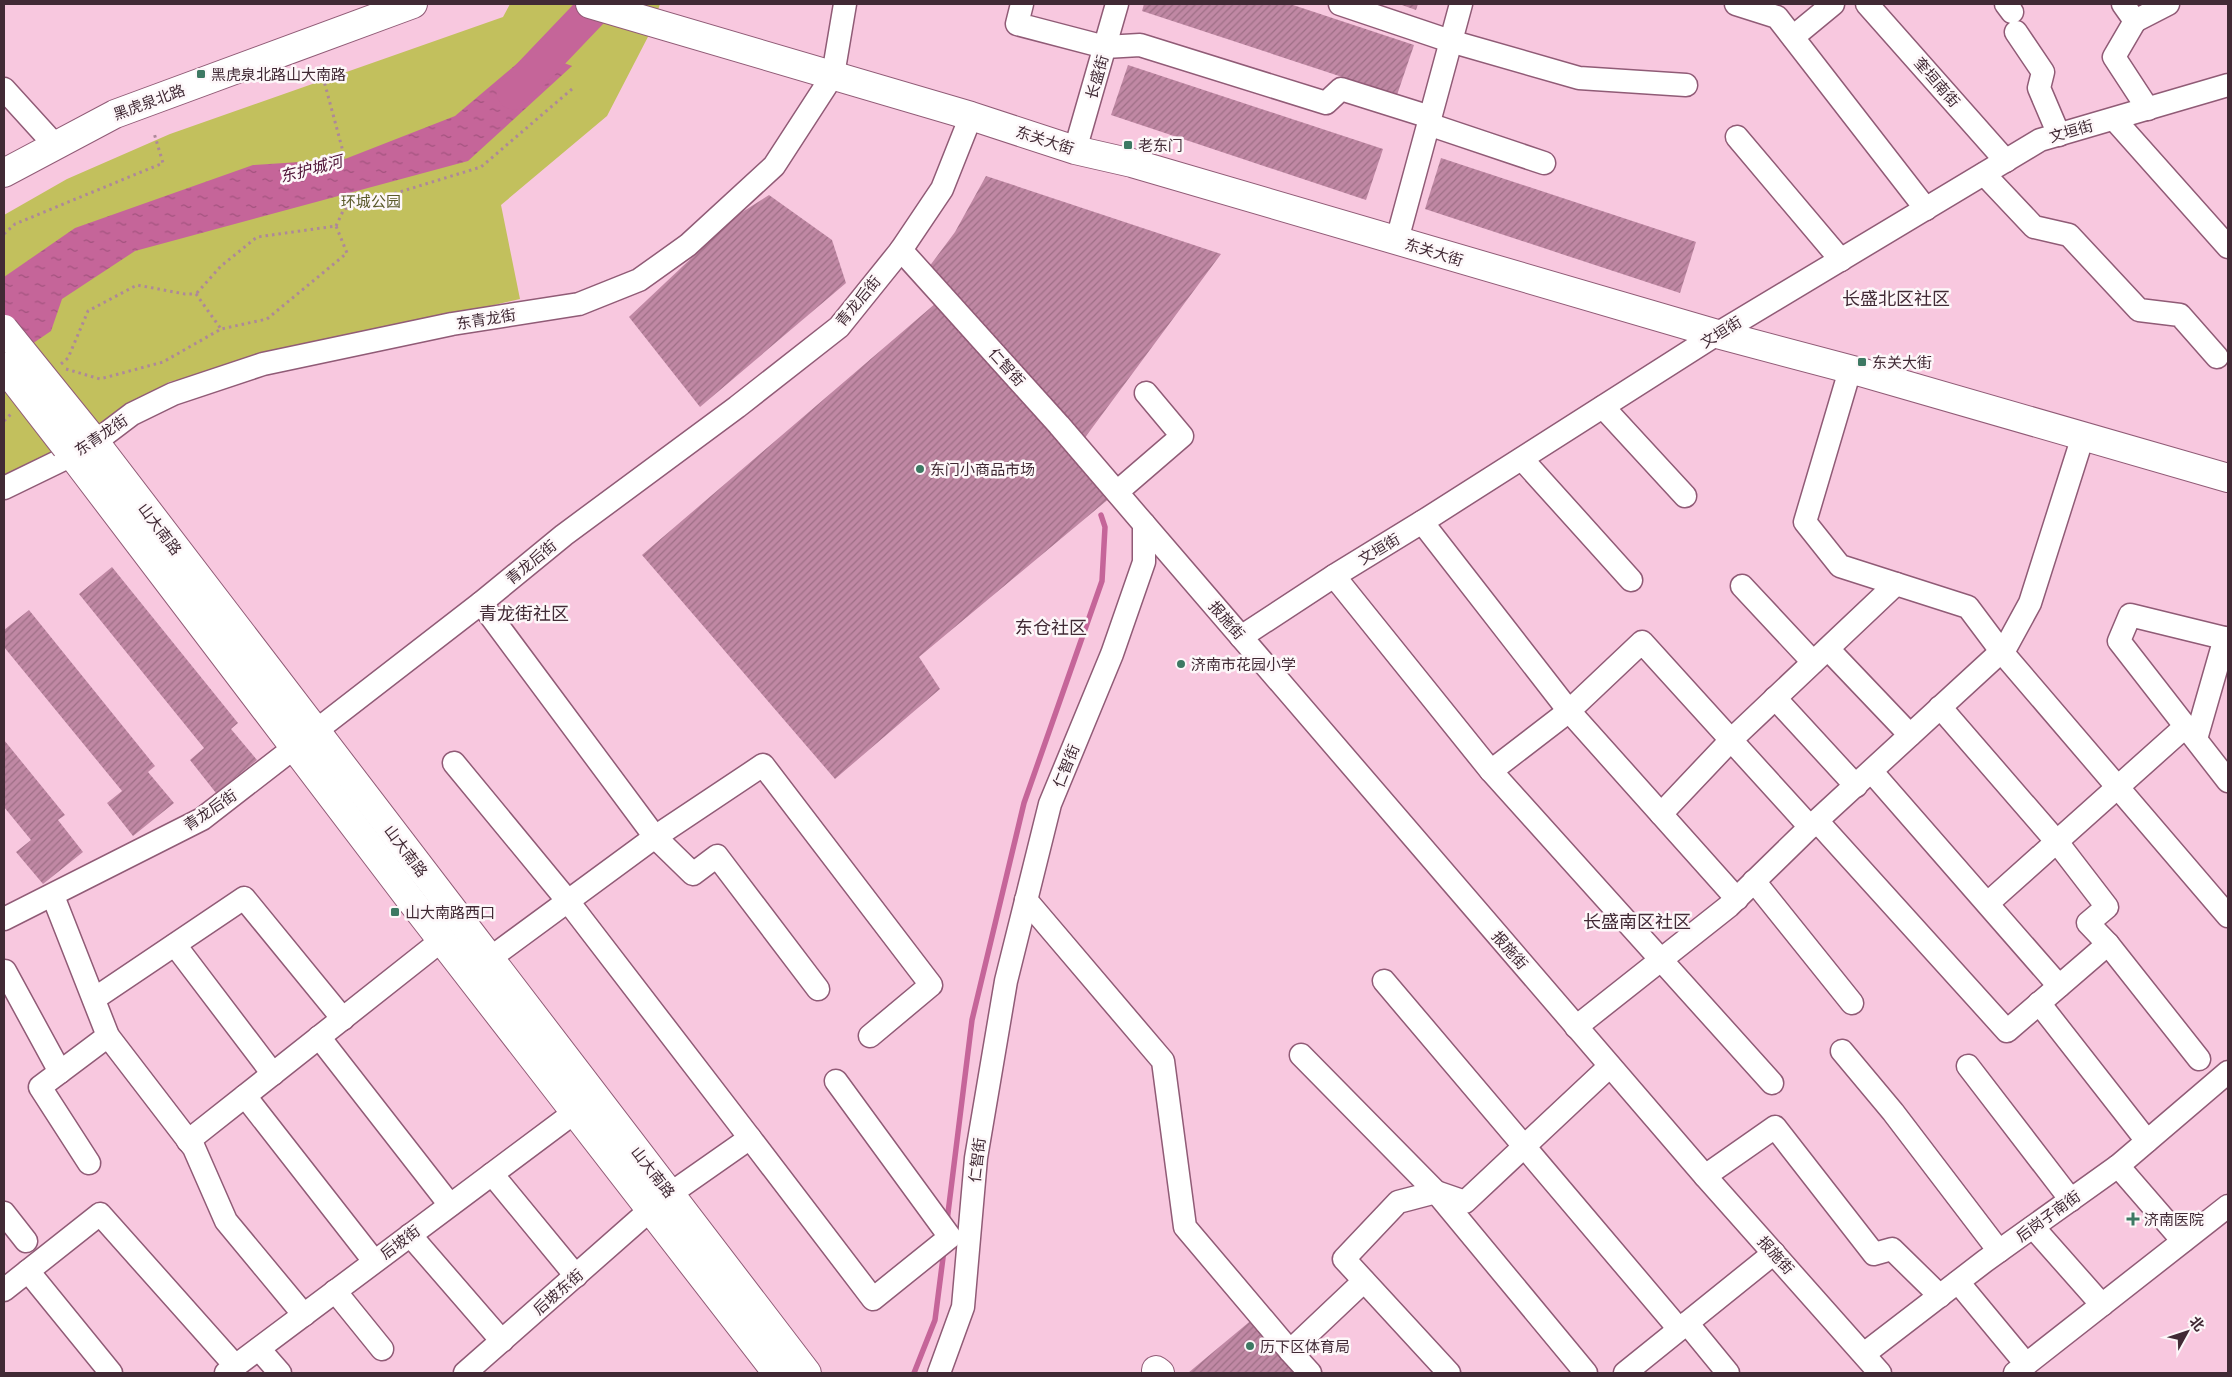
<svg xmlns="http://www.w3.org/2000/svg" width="2232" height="1377" font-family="Arial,'Noto Sans SC',sans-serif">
  <defs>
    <pattern id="water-ripples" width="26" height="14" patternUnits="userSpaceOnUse" patternTransform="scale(1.25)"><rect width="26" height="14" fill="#c56599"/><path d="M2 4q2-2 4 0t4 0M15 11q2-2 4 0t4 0" fill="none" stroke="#a2537e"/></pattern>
    <pattern id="building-hatch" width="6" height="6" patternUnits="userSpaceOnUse" patternTransform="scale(1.25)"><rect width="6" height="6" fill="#c088a4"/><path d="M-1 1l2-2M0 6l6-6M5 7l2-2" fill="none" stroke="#9e6f86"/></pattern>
  </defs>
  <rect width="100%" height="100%" fill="#f8c8df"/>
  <path fill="#c2c05d" d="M510,4H660L651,31L607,116L501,205L520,299L169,382L4,482V215L67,179L170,134L503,17Z"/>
  <path fill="url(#water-ripples)" d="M532,51L572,66L468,161L135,251L62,299L51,331L4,363V277L75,228L253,165L345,159L455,116Z"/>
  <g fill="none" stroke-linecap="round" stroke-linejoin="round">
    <g stroke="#c56599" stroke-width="5.5">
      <path d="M947,1221L972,1020L1024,803L1102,581L1105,527L1101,515"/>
      <path d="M914,1373L935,1320L944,1250"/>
    </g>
    <path stroke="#c56599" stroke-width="35" d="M514,92L598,4"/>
  </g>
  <g fill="url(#building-hatch)">
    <path d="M1144,4H1290L1414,45L1397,95L1142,11Z"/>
    <path d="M1399,4H1418L1416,10Z"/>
    <path d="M1128,65L1383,149L1366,200L1111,115Z"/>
    <path d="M1441,158L1696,242L1680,293L1425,209Z"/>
    <path d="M986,176L1221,254L1078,447L1117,492L919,657L940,689L835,779L642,555L943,297L923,275L955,232Z"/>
    <path d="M769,195L832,240L846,283L700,407L629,317L736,216Z"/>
    <path d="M112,567L238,723L231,729L257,760L216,793L190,760L204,748L79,594Z"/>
    <path d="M29,610L155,766L148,772L174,803L133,836L107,803L122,791L4,647V630Z"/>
    <path d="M4,740L65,815L58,820L83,852L43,884L16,852L31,840L4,807Z"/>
    <path d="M1254,1318L1304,1373H1188Z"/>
  </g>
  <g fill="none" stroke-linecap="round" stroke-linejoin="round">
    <g stroke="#905b76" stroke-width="25">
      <g id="street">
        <path d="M1022,4L1017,24L1105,47L1140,45L1326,103L1341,89L1430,117"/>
        <path d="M1340,4L1450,41L1579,78L1686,85"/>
        <path d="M1736,4L1777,17L1926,209"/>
        <path d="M1867,4L2006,161"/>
        <path d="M2006,4L2012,12"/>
        <path d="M2123,4L2135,21L2114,57L2148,109"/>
        <path d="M2135,21L2168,4"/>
        <path d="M2016,32L2043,72L2039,88L2059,135"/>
        <path d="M1793,37L1833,4"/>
        <path d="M4,89L54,144"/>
        <path d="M2114,119L2228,247"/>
        <path d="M1428,124L1544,163"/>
        <path d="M1737,137L1841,260"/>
        <path d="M1075,150L1117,4"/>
        <path d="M1984,174L2034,227L2069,235L2139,310L2180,315L2217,357"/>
        <path d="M1397,240L1461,4"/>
        <path d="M901,250L1059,425L1144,524V562L1112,654L1050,804L1006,981L976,1158L963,1307L939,1373"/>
        <path d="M1850,370L1805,522L1840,566L1968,607L2001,651L2228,916"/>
        <path d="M1603,407L1685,496"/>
        <path d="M1522,459L1631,580"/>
        <path d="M4,488L72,455L95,442L132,414L173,394L263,364L452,324L579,304L639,280L688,245L774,166L833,75L845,4"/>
        <path d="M1117,492L1182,436L1146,393"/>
        <path d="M1422,522L1569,711L1737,899"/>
        <path d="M1144,524L1705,1176L1880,1373"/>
        <path d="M1334,576L1491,771L1772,1083"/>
        <path d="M1742,586L1813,662"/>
        <path d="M481,603L655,837L489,959"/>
        <path d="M1241,637L1334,576L1422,522L1717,334L2040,140L2228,85"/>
        <path d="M2228,639L2130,615L2119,641L2228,781"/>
        <path d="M1828,649L1910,735"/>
        <path d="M1775,698L1856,786"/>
        <path d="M1940,707L2057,842L2107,907L2088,923L2108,944"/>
        <path d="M2196,739L2225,638"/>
        <path d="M454,763L567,900L750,1138L670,1194"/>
        <path d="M1491,771L1569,711L1642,642L1810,827"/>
        <path d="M1872,772L2059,986"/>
        <path d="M1661,814L1731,740L1896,584"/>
        <path d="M1817,821L2007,1031L2108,944L2199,1059"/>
        <path d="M1754,881L1852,1003"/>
        <path d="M53,896L108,1036L194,1148L226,1221L304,1315"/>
        <path d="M1026,900L1163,1061L1185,1227L1290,1351"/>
        <path d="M1988,903L2186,726"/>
        <path d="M4,919L202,819L481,603L564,535L737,407L839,327L901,250L942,189L971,116"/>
        <path d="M175,945L273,1074"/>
        <path d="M5,971L60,1072L108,1036"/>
        <path d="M1384,981L1679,1329"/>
        <path d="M818,989L717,856L693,874L655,837L763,765L931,985L870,1036"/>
        <path d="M94,999L244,898L343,1019"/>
        <path d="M2039,1003L2147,1141"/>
        <path d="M1576,1027L1729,906L1810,827L2006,647L2030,603L2083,436"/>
        <path d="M319,1037L450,1205"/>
        <path d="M1842,1051L1893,1112L1999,1251"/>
        <path d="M1301,1055L1436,1192L1586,1373"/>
        <path d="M1968,1066L2071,1200"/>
        <path d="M60,1072L40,1087L89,1163"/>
        <path d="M245,1096L374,1261"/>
        <path d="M750,1138L873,1299L950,1237L836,1081"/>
        <path d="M188,1141L442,940"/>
        <path d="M2118,1166L2183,1241"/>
        <path d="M492,1174L576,1276"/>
        <path d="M1705,1176L1775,1127L1874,1254L1892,1249L1940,1296"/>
        <path d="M4,1213L26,1241"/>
        <path d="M2033,1227L2102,1305"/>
        <path d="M410,1235L502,1341"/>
        <path d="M28,1271L111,1373"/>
        <path d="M1958,1282L2026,1364"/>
        <path d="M4,1290L100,1214L231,1361"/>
        <path d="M335,1291L382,1349"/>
        <path d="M1687,1323L1728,1373"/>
        <path d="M259,1349L280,1373"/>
        <path d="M1864,1354L1985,1261L2118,1166L2228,1072"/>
        <path d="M226,1373L575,1112"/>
        <path d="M465,1373L650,1210"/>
        <path d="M1310,1373L1290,1351L1364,1281"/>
        <path d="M1449,1373L1344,1259L1398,1202L1436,1192L1465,1202L1610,1066"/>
        <path d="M1625,1373L1774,1253"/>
        <path d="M2015,1373L2228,1206"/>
      </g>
    </g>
    <g stroke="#905b76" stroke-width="30">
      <g id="secondary">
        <path d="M590,4L971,116L1075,150L1132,163L1717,334L1864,373L2228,478"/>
        <path d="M4,173L115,114L413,4"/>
        <path d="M88,433L807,1373"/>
        <path d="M66,447L412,902L777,1373"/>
        <path d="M1156,1370L1160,1373"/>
      </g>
    </g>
    <g stroke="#ae889a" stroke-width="3" stroke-dasharray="2.5 4" stroke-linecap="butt">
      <path d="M323,77L345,159"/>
      <path d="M336,226L344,209L481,167L572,89"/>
      <path d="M4,234L15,224L163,163L154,133"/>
      <path d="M61,364L68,358L88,311L137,285L185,294H196L221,329"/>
      <path d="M66,369L100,379L163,362L221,329L267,319L347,253L336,226L257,237L221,266L196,294"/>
      <path d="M4,421L12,413"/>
    </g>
    <use href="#street" stroke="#fff" stroke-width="22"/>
    <use href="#secondary" stroke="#fff" stroke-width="28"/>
    <g stroke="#905b76" stroke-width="30" stroke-linecap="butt">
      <g id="secondary-bridge">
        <path d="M4,329L88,433"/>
        <path d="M4,367L66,447"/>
      </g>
    </g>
    <use href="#secondary-bridge" stroke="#fff" stroke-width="28"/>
  </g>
  <g fill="#3d7963" stroke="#fdf7f9" stroke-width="2">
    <rect x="196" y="69" width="10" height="10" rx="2.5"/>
    <rect x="1123" y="140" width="10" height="10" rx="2.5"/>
    <rect x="1857" y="357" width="10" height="10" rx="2.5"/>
    <circle cx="920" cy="469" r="5"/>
    <circle cx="1181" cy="664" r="5"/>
    <rect x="390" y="907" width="10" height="10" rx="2.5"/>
    <path d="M2130.5 1211.5h5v5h5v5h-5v5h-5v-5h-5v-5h5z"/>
    <circle cx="1250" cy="1346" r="5"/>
  </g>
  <g text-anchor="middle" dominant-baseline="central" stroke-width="5" stroke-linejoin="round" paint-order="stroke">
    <g font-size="15" fill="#412a35" stroke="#fdf7f9" text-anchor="start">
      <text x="211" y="74">黑虎泉北路山大南路</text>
      <text x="1138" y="145">老东门</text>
      <text x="1872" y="362">东关大街</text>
      <text x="930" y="469">东门小商品市场</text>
      <text x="1191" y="664">济南市花园小学</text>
      <text x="405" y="912">山大南路西口</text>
      <text x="2144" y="1219">济南医院</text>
      <text x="1260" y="1346">历下区体育局</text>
    </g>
    <g font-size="15" fill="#412a35" stroke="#fdf7f9">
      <text transform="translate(1097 77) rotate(-74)">长盛街</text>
      <text transform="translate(1937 82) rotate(49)">奎垣南街</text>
      <text transform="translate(149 102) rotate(-20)">黑虎泉北路</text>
      <text transform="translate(2071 131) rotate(-16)">文垣街</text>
      <text transform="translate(1045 140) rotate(18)">东关大街</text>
      <text transform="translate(1434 252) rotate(17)">东关大街</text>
      <text transform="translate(858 301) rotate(-50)">青龙后街</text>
      <text transform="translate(486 319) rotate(-9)">东青龙街</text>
      <text transform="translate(1721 332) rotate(-32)">文垣街</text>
      <text transform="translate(1007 367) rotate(48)">仁智街</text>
      <text transform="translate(101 435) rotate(-34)">东青龙街</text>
      <text transform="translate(160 529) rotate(53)">山大南路</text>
      <text transform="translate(1379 549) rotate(-31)">文垣街</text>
      <text transform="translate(531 562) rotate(-39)">青龙后街</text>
      <text transform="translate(1227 620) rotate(49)">报施街</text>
      <text transform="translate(1066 766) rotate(-68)">仁智街</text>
      <text transform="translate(210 810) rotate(-34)">青龙后街</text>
      <text transform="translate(406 851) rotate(53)">山大南路</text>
      <text transform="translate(1510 950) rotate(49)">报施街</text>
      <text transform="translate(977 1160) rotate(-83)">仁智街</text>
      <text transform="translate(653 1172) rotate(52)">山大南路</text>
      <text transform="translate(2048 1216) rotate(-36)">后岗子南街</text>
      <text transform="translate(400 1242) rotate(-37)">后坡街</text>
      <text transform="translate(1776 1255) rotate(48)">报施街</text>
      <text transform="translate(558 1292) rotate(-41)">后坡东街</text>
    </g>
    <g font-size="15" fill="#5a592a" stroke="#fdf7f9">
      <text x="371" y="201">环城公园</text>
    </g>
    <g font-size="16" font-style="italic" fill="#4e1135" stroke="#fdf7f9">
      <text transform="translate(311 169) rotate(-15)">东护城河</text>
    </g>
    <g font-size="18" fill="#412a35" stroke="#fdf7f9">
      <text x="1896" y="299">长盛北区社区</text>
      <text x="524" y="614">青龙街社区</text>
      <text x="1051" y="628">东仓社区</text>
      <text x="1637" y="922">长盛南区社区</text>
    </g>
  </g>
  <rect width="2232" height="1377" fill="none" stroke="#412a35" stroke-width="10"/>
  <g transform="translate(2187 1332) rotate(50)" stroke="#fdf7f9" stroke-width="4" paint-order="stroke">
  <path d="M0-4L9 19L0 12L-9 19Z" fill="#412a35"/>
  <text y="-8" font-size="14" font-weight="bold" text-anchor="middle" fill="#412a35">北</text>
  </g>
</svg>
